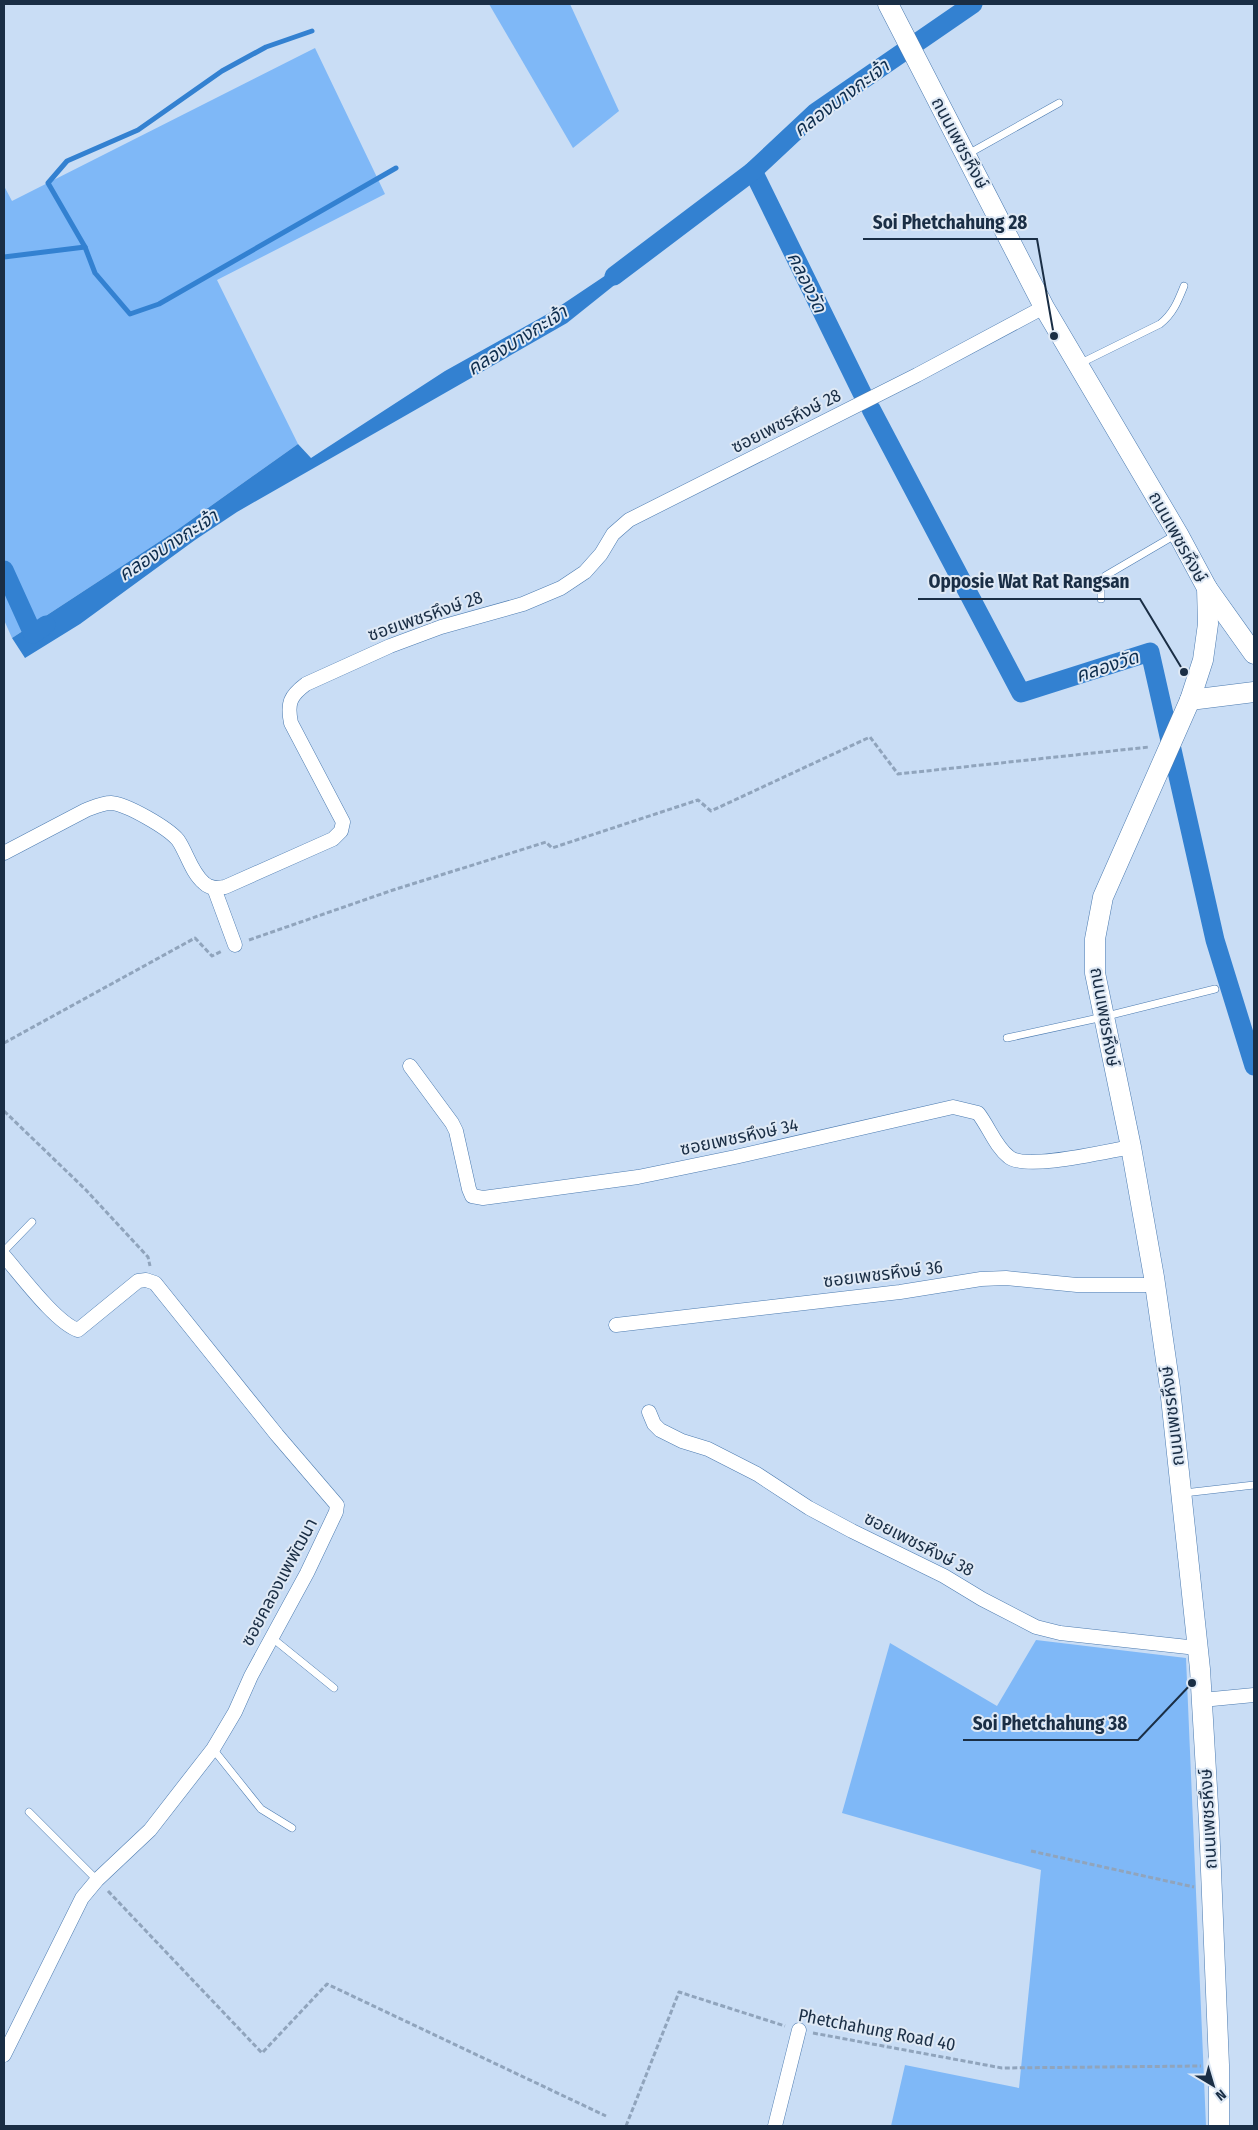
<svg xmlns="http://www.w3.org/2000/svg" width="1258" height="2130" font-family="'Fira Sans Condensed','Noto Sans Thai',sans-serif">
  <rect width="100%" height="100%" fill="#c9ddf5"/>
  <g fill="#7fb8f7">
    <path d="M489,4H570L619,111L573,148Z"/>
    <path d="M315,48L385,194L217,280L298,444L177,530L12,638L4,620V186L12,201Z"/>
    <path d="M1036,1640L1186,1658L1206,2126H891L905,2065L1019,2088L1041,1870L842,1813L890,1643L997,1706Z"/>
  </g>
  <path fill="#3381d1" d="M633,257L637,267L567,323L237,512L195,540L80,624L25,658L12,638L177,530L298,444L311,458L445,371L551,312Z"/>
  <g fill="none" stroke-linecap="round" stroke-linejoin="round">
    <g stroke="#3381d1" stroke-width="5">
      <path d="M85,247L48,183L67,161L138,130L222,71L266,47L312,31"/>
      <path d="M4,257L85,247L95,273L130,314L159,304L396,168"/>
    </g>
    <g stroke="#3381d1" stroke-width="19">
      <path d="M753,171L862,393"/>
      <path d="M614,276L753,171L816,112L973,4"/>
      <path d="M871,409L1021,693L1150,652L1215,940L1254,1066"/>
      <path d="M4,570L33,634L46,625"/>
    </g>
    <g stroke="#4c7bb0" stroke-width="8">
      <g id="lane">
        <path d="M968,154L1059,103"/>
        <path d="M1079,364L1160,324C1173,314 1178,301 1184,286"/>
        <path d="M1101,599V583L1105,576L1175,535"/>
        <path d="M1007,1038L1103,1017L1215,989"/>
        <path d="M4,1251L32,1222"/>
        <path d="M1184,1493L1254,1485"/>
        <path d="M271,1637L334,1688"/>
        <path d="M213,1749L261,1809L292,1828"/>
        <path d="M29,1812L97,1880"/>
      </g>
    </g>
    <g stroke="#4c7bb0" stroke-width="15">
      <g id="street">
        <path d="M4,853L86,810C94,807 102,803 111,803C127,804 168,828 178,840C187,853 191,872 204,883C210,889 218,888 225,887L333,839L341,831L343,822L291,723C287,703 290,696 306,684L390,646L441,627L523,604L561,588L585,572L601,554L613,534L629,520L917,375L1044,307"/>
        <path d="M214,888L235,945"/>
        <path d="M410,1066L452,1123L456,1131L469,1189L472,1196L483,1198L638,1177L735,1157L953,1107L978,1113C989,1127 995,1146 1009,1157C1026,1171 1107,1151 1131,1147"/>
        <path d="M4,1256C20,1274 56,1323 78,1330L138,1281L146,1280L155,1283L277,1435L337,1505L336,1512L307,1573L251,1676L235,1712L213,1749L150,1830L97,1880L82,1898L4,2055"/>
        <path d="M616,1325L900,1292L981,1279L1006,1278L1077,1285H1155"/>
        <path d="M649,1412L654,1424L660,1430L682,1441L708,1449L757,1474L809,1508L852,1531L944,1576L982,1599L1036,1627L1060,1633L1197,1648"/>
        <path d="M1202,1700L1254,1695"/>
        <path d="M775,2126L799,2030"/>
      </g>
    </g>
    <g stroke="#4c7bb0" stroke-width="21">
      <g id="secondary">
        <path d="M888,4L1044,307L1178,534L1207,588L1208,624L1203,660L1190,700L1103,897L1095,939V973L1131,1147L1154,1277L1170,1388L1200,1669L1209,1822L1219,2065V2126"/>
        <path d="M1207,588L1254,654"/>
        <path d="M1190,700L1254,692"/>
      </g>
    </g>
    <g stroke="#90a4bc" stroke-width="3" stroke-dasharray="5 2.5" stroke-linecap="butt">
      <path d="M249,940L390,891L546,842L552,848L698,800L711,811L870,737L898,774L1149,747"/>
      <path d="M4,1043L195,938L212,956L222,951"/>
      <path d="M4,1111L86,1190L148,1257L150,1266"/>
      <path d="M1031,1851L1194,1887"/>
      <path d="M108,1891L262,2053L327,1984L606,2116"/>
      <path d="M813,2033L1002,2068L1201,2066"/>
      <path d="M626,2126L679,1992L785,2026"/>
    </g>
    <use href="#lane" stroke="#fff" stroke-width="7"/>
    <use href="#street" stroke="#fff" stroke-width="14"/>
    <use href="#secondary" stroke="#fff" stroke-width="20"/>
  </g>
  <g text-anchor="middle" dominant-baseline="central" stroke-width="4" stroke-linejoin="round" paint-order="stroke">
    <g font-size="18" fill="#1a2e45" stroke="#dfe9f5">
      <text transform="translate(960 143) rotate(62)">ถนนเพชรหึงษ์</text>
      <text transform="translate(786 421) rotate(-27)">ซอยเพชรหึงษ์ 28</text>
      <text transform="translate(1178 537) rotate(61)">ถนนเพชรหึงษ์</text>
      <text transform="translate(425 616) rotate(-19)">ซอยเพชรหึงษ์ 28</text>
      <text transform="translate(1105 1017) rotate(80)">ถนนเพชรหึงษ์</text>
      <text transform="translate(739 1137) rotate(-12)">ซอยเพชรหึงษ์ 34</text>
      <text transform="translate(883 1274) rotate(-7)">ซอยเพชรหึงษ์ 36</text>
      <text transform="translate(1172 1416) rotate(-97)">ถนนเพชรหึงษ์</text>
      <text transform="translate(919 1544) rotate(27)">ซอยเพชรหึงษ์ 38</text>
      <text transform="translate(279 1582) rotate(-62)">ซอยคลองแพพัฒนา</text>
      <text transform="translate(1208 1819) rotate(-93)">ถนนเพชรหึงษ์</text>
      <text transform="translate(877 2030) rotate(11)">Phetchahung Road 40</text>
    </g>
    <g font-size="19" font-style="italic" fill="#0e2d4d" stroke="#dfe9f5">
      <text transform="translate(841 98) rotate(-37)">คลองบางกะเจ้า</text>
      <text transform="translate(807 282) rotate(64)">คลองวัด</text>
      <text transform="translate(517 340) rotate(-32)">คลองบางกะเจ้า</text>
      <text transform="translate(168 545) rotate(-33)">คลองบางกะเจ้า</text>
      <text transform="translate(1107 666) rotate(-18)">คลองวัด</text>
    </g>
  </g>
  <path fill="none" stroke="#1a2e45" stroke-width="2" d="M1054 336L1037 239H863M1184 672L1140 599H918M1192 1683L1138 1740H963"/>
  <g fill="#1a2e45" stroke="#dfe9f5" stroke-width="2">
    <circle cx="1054" cy="336" r="5"/>
    <circle cx="1184" cy="672" r="5"/>
    <circle cx="1192" cy="1683" r="5"/>
  </g>
  <g font-size="19" text-anchor="middle" font-weight="bold" fill="#1a2e45" stroke="#dfe9f5" stroke-width="4" stroke-linejoin="round" paint-order="stroke">
    <text x="950" y="229">Soi Phetchahung 28</text>
    <text x="1029" y="588">Opposie Wat Rat Rangsan</text>
    <text x="1050" y="1730">Soi Phetchahung 38</text>
  </g>
  <rect width="1258" height="2130" fill="none" stroke="#1a2e45" stroke-width="10"/>
  <g transform="translate(1213 2085) rotate(142)" stroke="#dfe9f5" stroke-width="4" paint-order="stroke">
  <path d="M0-4L9 19L0 12L-9 19Z" fill="#1a2e45"/>
  <text y="-8" font-size="14" font-weight="bold" text-anchor="middle" fill="#1a2e45">N</text>
  </g>
</svg>
